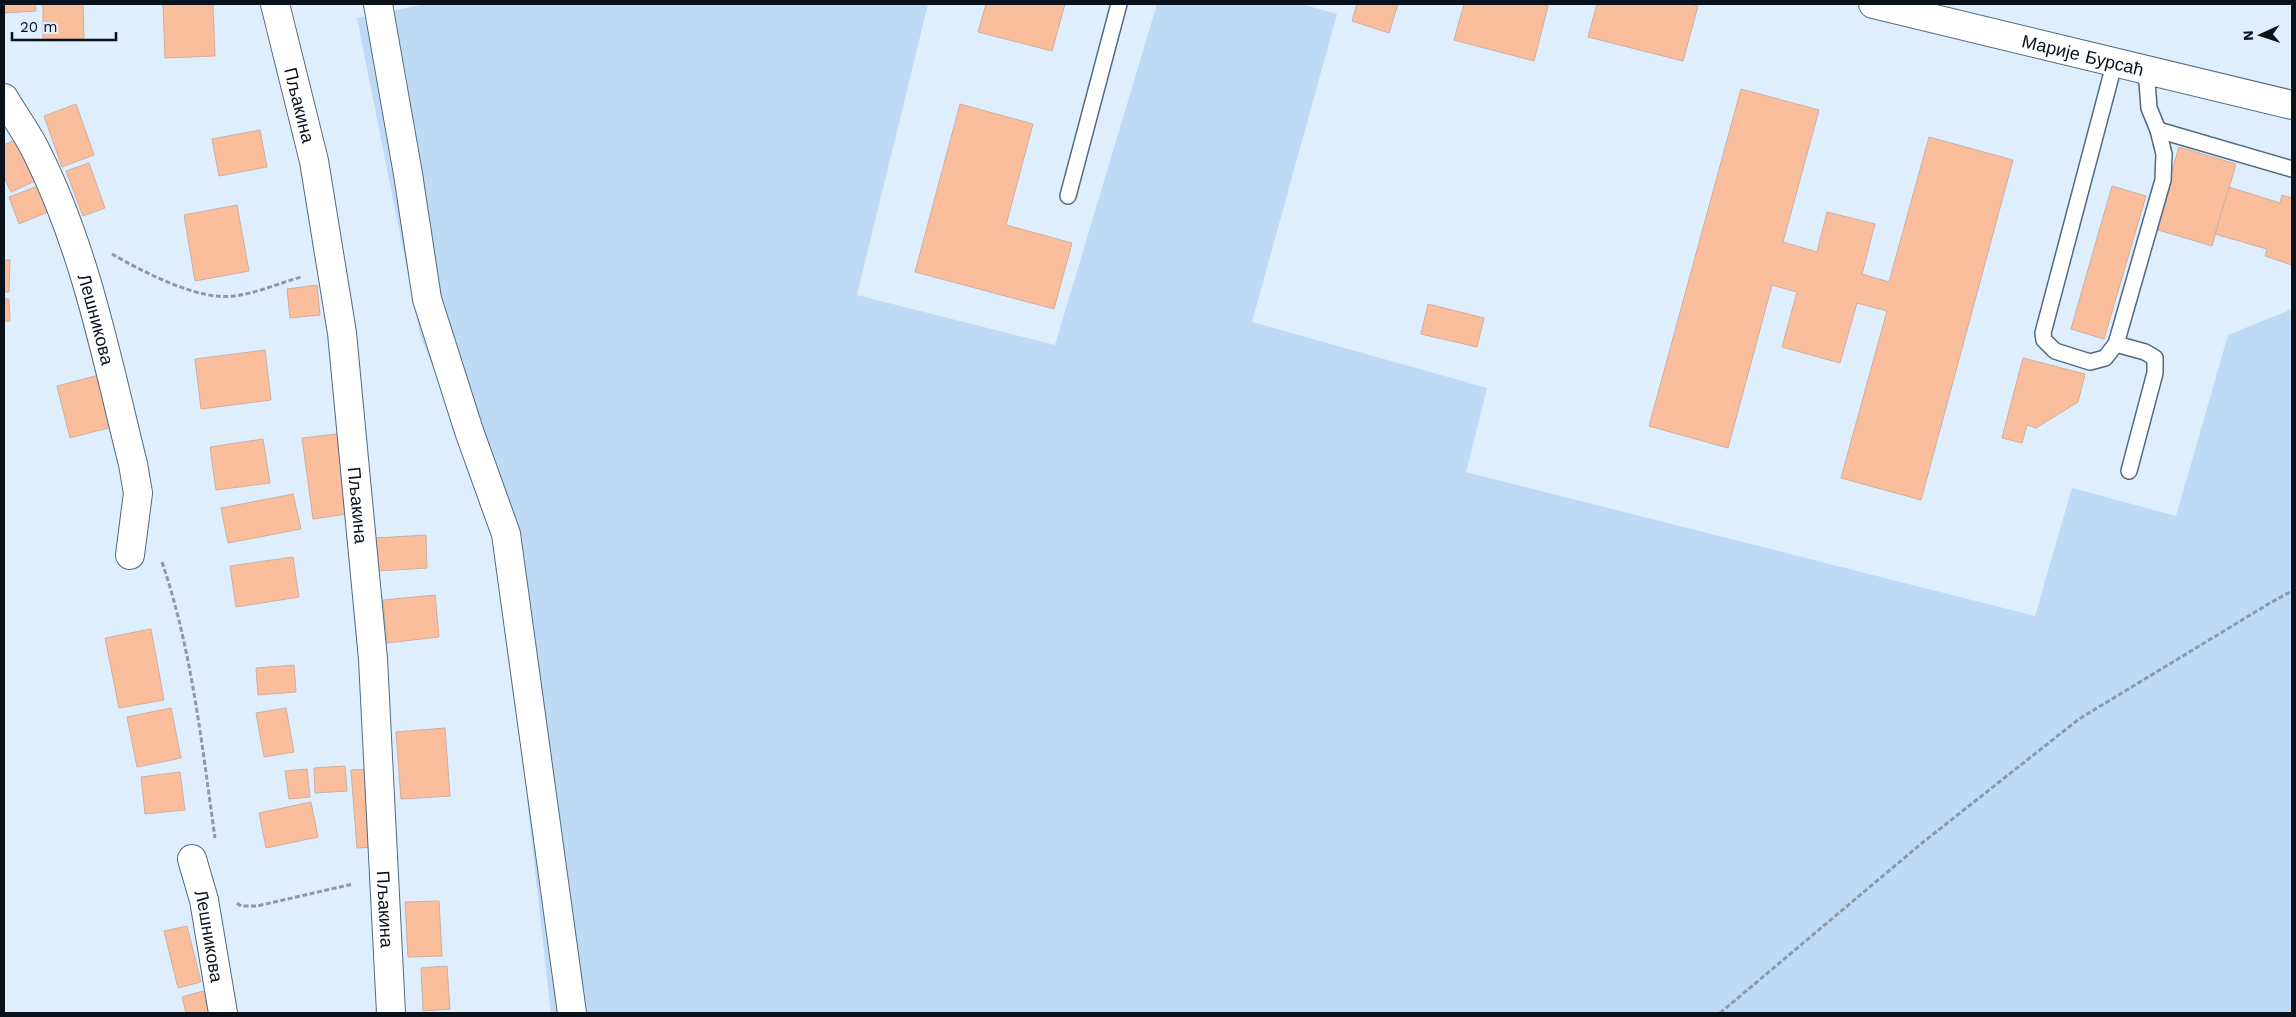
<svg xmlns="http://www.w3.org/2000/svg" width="2296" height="1017" font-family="'Work Sans',sans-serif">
  <rect width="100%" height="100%" fill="#deeefd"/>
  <path fill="#bedaf5" d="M426,4H928L857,295L1055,345L1157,4H1301L1337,14L1252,322L1487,388L1466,472L2035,616L2072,488L2176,516L2228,335L2292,309V1013H551L528,809L511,565L420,335L357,18Z"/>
  <g fill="#fbbe9d" stroke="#cfaf9e">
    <path d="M4,4H35L36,11L4,13Z"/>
    <path d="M43,4H83L84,39H43Z"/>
    <path d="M163,4H213L215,56L165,58Z"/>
    <path d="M986,4H1065L1052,51L978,32Z"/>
    <path d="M1357,4H1398L1389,33L1352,21Z"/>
    <path d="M1464,4H1538L1548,6L1534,61L1454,40Z"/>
    <path d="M1597,4H1690L1698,6L1683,61L1588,37Z"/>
    <path d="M1741,89L1819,110L1783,242L1817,252L1827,212L1875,224L1862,274L1889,282L1929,137L2013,160L1921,500L1841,478L1887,311L1857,303L1840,363L1782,347L1797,292L1772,285L1728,448L1649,426Z"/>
    <path d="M76,104L94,155L62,167L44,116Z"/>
    <path d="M960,104L1033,124L1006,225L1072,243L1054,309L915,272Z"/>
    <path d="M260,130L267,167L219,176L212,139Z"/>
    <path d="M17,139L37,180L11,192L4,177V145Z"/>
    <path d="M2179,147L2236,164L2212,246L2155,229Z"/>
    <path d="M89,163L105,208L83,216L66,171Z"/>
    <path d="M38,186L48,212L19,224L9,197Z"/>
    <path d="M2112,186L2146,196L2104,339L2071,329Z"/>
    <path d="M2229,187L2280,203L2282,195L2292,198V265L2265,256L2267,249L2215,234Z"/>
    <path d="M237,205L249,271L195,281L184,215Z"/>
    <path d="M4,260H10L9,292H4Z"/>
    <path d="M317,285L320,315L290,318L287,289Z"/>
    <path d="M4,299H9L10,321H4Z"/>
    <path d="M1428,304L1484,318L1477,347L1421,334Z"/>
    <path d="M265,350L271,400L201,409L195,359Z"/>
    <path d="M2023,358L2085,374L2078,402L2036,428L2027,425L2022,443L2002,438Z"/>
    <path d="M99,375L112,427L70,438L57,386Z"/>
    <path d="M337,434L347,514L313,519L302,438Z"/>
    <path d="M263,439L270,483L216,490L210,447Z"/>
    <path d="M293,494L301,529L228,543L221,508Z"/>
    <path d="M426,535L427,568L378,571L376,538Z"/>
    <path d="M293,557L299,597L236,607L230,566Z"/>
    <path d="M435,595L439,637L387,643L383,600Z"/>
    <path d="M151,629L164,700L119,708L105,638Z"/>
    <path d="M294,665L296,692L258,695L256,668Z"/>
    <path d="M171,708L181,758L137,767L127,717Z"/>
    <path d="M286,708L294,752L264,757L256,713Z"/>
    <path d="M445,728L450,796L401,799L396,732Z"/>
    <path d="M345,766L347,791L315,793L314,768Z"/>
    <path d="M307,769L310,797L289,799L285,771Z"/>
    <path d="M372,769L378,847L357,848L351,770Z"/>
    <path d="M180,772L185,810L145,814L141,777Z"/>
    <path d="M311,802L318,837L266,848L259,813Z"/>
    <path d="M439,901L442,956L408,957L405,902Z"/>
    <path d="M187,926L201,982L178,988L164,931Z"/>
    <path d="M447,966L450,1009L423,1011L421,968Z"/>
    <path d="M203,991L209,1013H186L182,997Z"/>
  </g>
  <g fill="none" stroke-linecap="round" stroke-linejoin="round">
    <g stroke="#53697f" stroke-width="18">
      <g id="service">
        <path d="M2115,61L2043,333L2044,340L2055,351L2090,362L2105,358L2116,344L2163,180L2164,154L2158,130L2149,108L2146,69"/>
        <path d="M2158,130L2292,169"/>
        <path d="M1068,196L1119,4"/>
        <path d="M2116,344L2145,352L2155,358V373L2129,471"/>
      </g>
    </g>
    <g stroke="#53697f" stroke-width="30">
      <g id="minor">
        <path id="s1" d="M275,4L314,161L342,333L373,659L391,1013"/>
        <path d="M378,4L408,174L427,299L469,431L506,534L572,1013"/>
        <path id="s2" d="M4,98C15,117 28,134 37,153C86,251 107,360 133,464L138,493L130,555"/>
        <path id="s3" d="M192,859L204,900L223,1013"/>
      </g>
    </g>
    <g stroke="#53697f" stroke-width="30">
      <g id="tertiary">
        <path id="s4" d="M1873,4L2292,105"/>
      </g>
    </g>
    <g stroke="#8c99a6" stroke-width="3" stroke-dasharray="5 2.5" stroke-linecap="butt">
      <path d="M112,254C143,272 199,301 234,296C257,293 280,283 301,277"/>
      <path d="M162,562C192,650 202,746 215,838"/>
      <path d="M237,903L241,906H257L353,884"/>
      <path d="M1720,1013L1922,843L2079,719L2270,603L2292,591"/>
    </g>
    <use href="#service" stroke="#fff" stroke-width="15"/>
    <use href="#minor" stroke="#fff" stroke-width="28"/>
    <use href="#tertiary" stroke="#fff" stroke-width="28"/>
  </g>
  <g text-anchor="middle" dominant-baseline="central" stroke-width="4.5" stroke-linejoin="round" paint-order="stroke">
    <g font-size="18" fill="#09111a" stroke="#deeefd">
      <text stroke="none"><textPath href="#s4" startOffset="216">Марије Бурсаћ</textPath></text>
      <text stroke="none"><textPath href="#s1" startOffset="104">Пљакина</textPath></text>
      <text stroke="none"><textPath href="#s2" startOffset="241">Лешникова</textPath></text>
      <text stroke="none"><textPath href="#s1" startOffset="509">Пљакина</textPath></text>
      <text stroke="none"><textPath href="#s1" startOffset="914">Пљакина</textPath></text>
      <text stroke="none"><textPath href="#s3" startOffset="79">Лешникова</textPath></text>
    </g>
  </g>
  <rect width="2296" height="1017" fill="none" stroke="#09111a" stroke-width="10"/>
  <g transform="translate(2261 35) rotate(267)" stroke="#deeefd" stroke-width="4" paint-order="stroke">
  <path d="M0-4L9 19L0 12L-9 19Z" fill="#09111a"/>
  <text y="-8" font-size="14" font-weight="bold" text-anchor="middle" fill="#09111a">N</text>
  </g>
  <path d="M12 32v8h104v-8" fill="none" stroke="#09111a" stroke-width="2.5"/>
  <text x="20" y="32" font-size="15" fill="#09111a" stroke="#deeefd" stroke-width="4" paint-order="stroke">20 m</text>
</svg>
